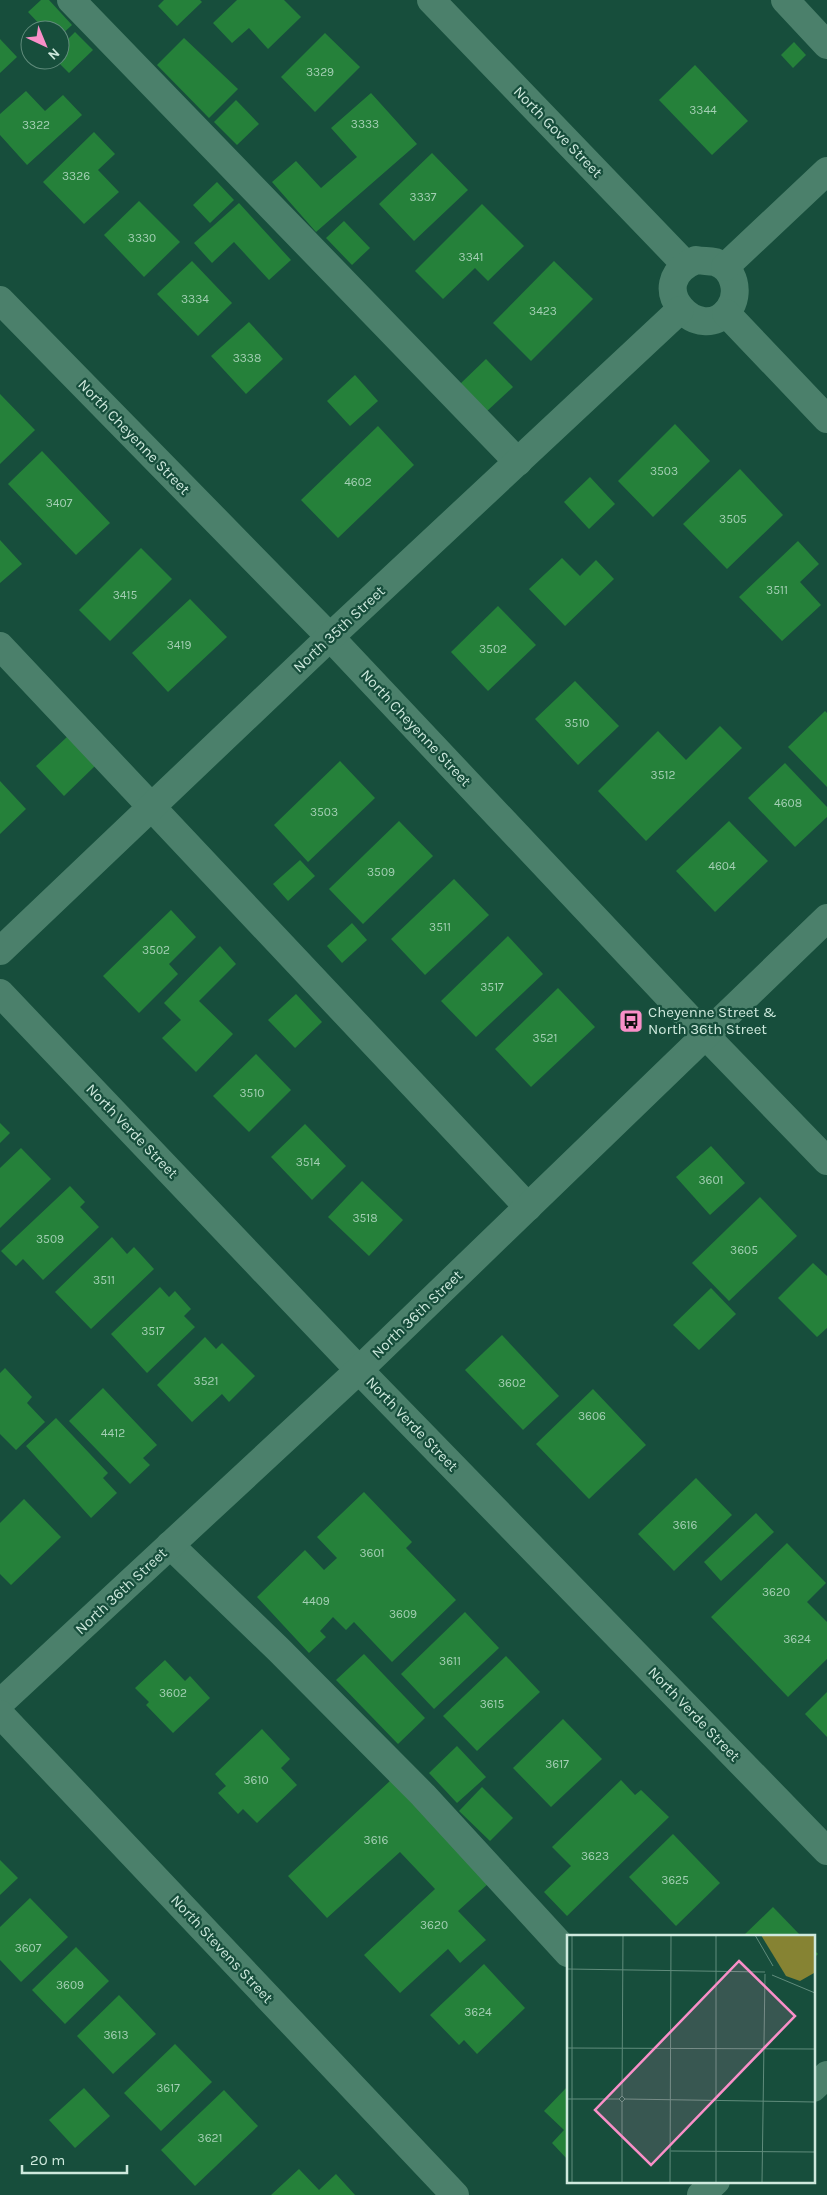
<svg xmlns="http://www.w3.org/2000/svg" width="827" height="2195" font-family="Karla,sans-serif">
  <rect width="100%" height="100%" fill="#174e3c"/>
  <g fill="#25813a">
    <path d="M41,0H49L72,25L60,36V30H45L28,12Z"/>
    <path d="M164,0H200L202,2L177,26L158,6Z"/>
    <path d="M237,0H284L301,17L268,49L249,28L232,43L213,23Z"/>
    <path d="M75,32L93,50L69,73L56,60H60V47Z"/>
    <path d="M325,33L360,67L315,112L281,77Z"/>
    <path d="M184,38L238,89L209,118L157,65Z"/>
    <path d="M0,39L17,57L0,73Z"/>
    <path d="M794,42L806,55L793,68L781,55Z"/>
    <path d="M695,65L748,121L712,155L659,100Z"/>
    <path d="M26,91L45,111L63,95L82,115L27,165L0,135V114Z"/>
    <path d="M371,93L417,144L316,232L272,182L296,161L321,188L357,157L331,128Z"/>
    <path d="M236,100L259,124L237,145L214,122Z"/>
    <path d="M94,132L115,154L98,170L119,192L84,224L43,182Z"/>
    <path d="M432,153L468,190L414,241L379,204Z"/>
    <path d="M217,182L234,200L210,223L193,205Z"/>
    <path d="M139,201L180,242L144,277L104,235Z"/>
    <path d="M239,203L291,260L269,280L234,242L212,263L194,243Z"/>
    <path d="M482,204L524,246L488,281L475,268L443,299L415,271Z"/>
    <path d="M344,221L370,248L352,265L326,238Z"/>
    <path d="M192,261L232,303L198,336L157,294Z"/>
    <path d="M554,261L593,299L531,361L493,323Z"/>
    <path d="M249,322L283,359L246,394L211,356Z"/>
    <path d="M486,359L513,387L486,412L460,384Z"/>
    <path d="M355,375L378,401L350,426L327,401Z"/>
    <path d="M0,394L35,430L0,464Z"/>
    <path d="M675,424L710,461L653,517L618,481Z"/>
    <path d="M378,426L414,465L338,538L301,500Z"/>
    <path d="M42,451L110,523L76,555L8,484Z"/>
    <path d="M740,469L783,515L727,569L683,524Z"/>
    <path d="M590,477L615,504L589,529L564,502Z"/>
    <path d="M0,540L22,564L0,583Z"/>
    <path d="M798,541L819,564L800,582L821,605L782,641L739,597Z"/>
    <path d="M141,548L172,579L110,641L79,610Z"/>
    <path d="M562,558L580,576L596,560L614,579L565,626L529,589Z"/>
    <path d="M190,599L227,637L168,692L132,653Z"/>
    <path d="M498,606L536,645L488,691L451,652Z"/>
    <path d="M575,681L619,726L578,765L535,719Z"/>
    <path d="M825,711L827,713V787L788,747Z"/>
    <path d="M720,726L742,748L646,841L598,791L658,731L686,760Z"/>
    <path d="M68,736L96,765L64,796L36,766Z"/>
    <path d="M340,761L375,798L308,862L274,825Z"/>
    <path d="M785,763L827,807V817L795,847L748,798Z"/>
    <path d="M0,781L26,809L0,834Z"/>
    <path d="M399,821L433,856L363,924L329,889Z"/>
    <path d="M729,821L768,861L715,912L676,871Z"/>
    <path d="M300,860L315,876L288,901L273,884Z"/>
    <path d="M454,879L489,915L425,975L391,939Z"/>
    <path d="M171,910L196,937L169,964L178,974L139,1013L103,976Z"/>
    <path d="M352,923L367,940L342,963L327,946Z"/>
    <path d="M508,936L543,974L476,1037L441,1001Z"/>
    <path d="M220,946L236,964L199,1001L233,1034L196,1072L162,1038L181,1020L164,1003Z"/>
    <path d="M558,988L595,1027L531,1087L495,1049Z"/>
    <path d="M296,994L322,1022L295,1048L268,1020Z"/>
    <path d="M256,1054L291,1090L249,1132L213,1096Z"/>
    <path d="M0,1123L10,1133L0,1143Z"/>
    <path d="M305,1124L346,1166L312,1200L271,1157Z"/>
    <path d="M711,1146L745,1183L710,1215L676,1177Z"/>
    <path d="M21,1148L51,1179L0,1228V1168Z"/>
    <path d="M362,1181L403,1220L369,1256L328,1217Z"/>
    <path d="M70,1186L85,1202L80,1207L99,1227L43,1280L23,1259L16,1266L1,1251Z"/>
    <path d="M760,1197L797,1236L729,1301L692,1263Z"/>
    <path d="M112,1237L127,1254L134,1247L154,1269L91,1329L55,1292Z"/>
    <path d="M813,1263L827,1276V1328L817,1337L778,1298Z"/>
    <path d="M160,1287L169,1297L175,1291L191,1309L184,1316L195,1327L147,1373L111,1334Z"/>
    <path d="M711,1288L736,1314L699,1350L673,1325Z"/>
    <path d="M502,1335L559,1396L523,1430L465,1370Z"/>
    <path d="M205,1337L216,1349L222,1343L255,1376L229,1402L222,1394L192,1422L157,1385Z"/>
    <path d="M5,1368L32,1397L27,1403L45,1422L16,1450L0,1434V1373Z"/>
    <path d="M103,1388L157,1445L143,1458L150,1465L130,1484L69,1421Z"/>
    <path d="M593,1389L646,1445L589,1499L536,1444Z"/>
    <path d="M56,1418L108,1473L103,1478L117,1493L91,1518L26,1446Z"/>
    <path d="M696,1478L732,1515L674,1571L638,1534Z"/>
    <path d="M364,1492L412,1542L406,1548L456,1600L392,1662L354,1622L346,1630L333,1617L320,1631L326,1637L309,1653L257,1597L305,1550L324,1570L337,1558L317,1537Z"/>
    <path d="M24,1499L61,1537L11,1585L0,1574V1523Z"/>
    <path d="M756,1513L774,1532L721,1581L704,1562Z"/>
    <path d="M787,1543L826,1583L807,1602L827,1622V1659L788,1697L711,1617Z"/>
    <path d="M465,1612L499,1648L434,1709L401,1674Z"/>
    <path d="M364,1654L425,1718L398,1744L336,1680Z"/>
    <path d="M506,1656L540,1692L477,1751L443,1716Z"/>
    <path d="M165,1660L185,1681L190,1676L210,1698L173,1733L146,1705L149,1702L135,1688Z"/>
    <path d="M827,1692V1737L805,1714Z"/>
    <path d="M563,1719L602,1759L551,1807L513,1768Z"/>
    <path d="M262,1729L290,1759L281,1768L297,1785L257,1823L243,1809L238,1814L218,1793L226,1786L215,1774Z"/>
    <path d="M457,1746L486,1777L457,1803L429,1773Z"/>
    <path d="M391,1780L489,1883L458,1911L486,1940L460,1963L448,1949L400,1993L364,1955L435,1889L400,1852L327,1918L288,1876Z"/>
    <path d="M621,1780L635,1795L641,1790L669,1817L567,1916L544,1892L571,1866L552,1847Z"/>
    <path d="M482,1787L513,1818L490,1841L459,1811Z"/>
    <path d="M673,1834L720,1883L676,1926L629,1877Z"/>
    <path d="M0,1860L18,1878L0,1895Z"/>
    <path d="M30,1898L68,1937L21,1982L0,1960V1927Z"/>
    <path d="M773,1907L801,1936H743Z"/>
    <path d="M76,1947L109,1981L65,2024L32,1990Z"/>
    <path d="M813,1949L818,1954L813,1959Z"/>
    <path d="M484,1964L525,2008L477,2054L464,2040L459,2045L430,2015Z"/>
    <path d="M119,1995L156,2034L113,2074L77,2036Z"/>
    <path d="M175,2044L212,2082L161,2131L124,2093Z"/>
    <path d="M568,2086V2160L552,2143L564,2130L544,2111Z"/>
    <path d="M84,2088L110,2116L75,2148L49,2120Z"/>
    <path d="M224,2090L258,2126L195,2186L161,2150Z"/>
    <path d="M299,2169L319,2190L336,2174L355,2195H271Z"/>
  </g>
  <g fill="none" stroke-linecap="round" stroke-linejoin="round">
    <g stroke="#4b806b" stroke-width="28">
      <path d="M71,0L518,462"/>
      <path d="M431,0L685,264"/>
      <path d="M785,0L827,45"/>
      <path d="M696,260C702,261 709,261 715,262C735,268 740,294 729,309C701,348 639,284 696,260Z"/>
      <path d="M725,267L827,171"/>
      <path d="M0,300L330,637L705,1035L827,1161"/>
      <path d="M726,313L827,419"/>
      <path d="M0,646L528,1207"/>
      <path d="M0,951L330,637L680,310"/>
      <path d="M0,993L359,1370L827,1851"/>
      <path d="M170,1545L279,1650L423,1795L568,1953"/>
      <path d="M0,1703L359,1370L827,918"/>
      <path d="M0,1714L455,2195"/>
      <path d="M813,2088L827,2075"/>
      <path d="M701,2195L716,2181"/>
    </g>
  </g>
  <defs>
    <g id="bus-square" transform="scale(1.25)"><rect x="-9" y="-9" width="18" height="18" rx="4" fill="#f98fc8" stroke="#174e3c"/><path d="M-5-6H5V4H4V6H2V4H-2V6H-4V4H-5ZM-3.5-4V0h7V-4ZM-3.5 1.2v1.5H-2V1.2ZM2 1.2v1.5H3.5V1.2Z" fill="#111"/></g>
  </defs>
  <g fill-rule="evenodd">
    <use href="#bus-square" x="631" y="1021"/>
  </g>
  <g text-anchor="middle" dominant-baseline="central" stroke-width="4.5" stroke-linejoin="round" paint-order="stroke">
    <g font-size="12" fill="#a4cfb4">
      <text x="320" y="72">3329</text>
      <text x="703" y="110">3344</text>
      <text x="365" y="124">3333</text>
      <text x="36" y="125">3322</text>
      <text x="76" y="176">3326</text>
      <text x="423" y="197">3337</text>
      <text x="142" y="238">3330</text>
      <text x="471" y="257">3341</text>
      <text x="195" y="299">3334</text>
      <text x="543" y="311">3423</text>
      <text x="247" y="358">3338</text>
      <text x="664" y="471">3503</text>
      <text x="358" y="482">4602</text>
      <text x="59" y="503">3407</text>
      <text x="733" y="519">3505</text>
      <text x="777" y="590">3511</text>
      <text x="125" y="595">3415</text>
      <text x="179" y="645">3419</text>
      <text x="493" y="649">3502</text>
      <text x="577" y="723">3510</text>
      <text x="663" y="775">3512</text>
      <text x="788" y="803">4608</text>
      <text x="324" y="812">3503</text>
      <text x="722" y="866">4604</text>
      <text x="381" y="872">3509</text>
      <text x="440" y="927">3511</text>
      <text x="156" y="950">3502</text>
      <text x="492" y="987">3517</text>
      <text x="545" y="1038">3521</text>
      <text x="252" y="1093">3510</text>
      <text x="308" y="1162">3514</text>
      <text x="711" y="1180">3601</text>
      <text x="365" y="1218">3518</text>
      <text x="50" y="1239">3509</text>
      <text x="744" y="1250">3605</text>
      <text x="104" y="1280">3511</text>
      <text x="153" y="1331">3517</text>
      <text x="206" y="1381">3521</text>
      <text x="512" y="1383">3602</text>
      <text x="592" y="1416">3606</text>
      <text x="113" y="1433">4412</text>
      <text x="685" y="1525">3616</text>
      <text x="372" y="1553">3601</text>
      <text x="776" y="1592">3620</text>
      <text x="316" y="1601">4409</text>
      <text x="403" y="1614">3609</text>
      <text x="797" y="1639">3624</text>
      <text x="450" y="1661">3611</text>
      <text x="173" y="1693">3602</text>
      <text x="492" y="1704">3615</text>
      <text x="557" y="1764">3617</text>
      <text x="256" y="1780">3610</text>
      <text x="376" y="1840">3616</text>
      <text x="595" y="1856">3623</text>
      <text x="675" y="1880">3625</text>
      <text x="434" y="1925">3620</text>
      <text x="28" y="1948">3607</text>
      <text x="70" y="1985">3609</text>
      <text x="478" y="2012">3624</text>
      <text x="116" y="2035">3613</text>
      <text x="168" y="2088">3617</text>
      <text x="210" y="2138">3621</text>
    </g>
    <g font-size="15" fill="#cee9dd" stroke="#174e3c">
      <text transform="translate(558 132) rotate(46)">North Gove Street</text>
      <text transform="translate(134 437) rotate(46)">North Cheyenne Street</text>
      <text transform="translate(339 629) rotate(-43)">North 35th Street</text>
      <text transform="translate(416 728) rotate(47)">North Cheyenne Street</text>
      <text transform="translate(132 1131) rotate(46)">North Verde Street</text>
      <text transform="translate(417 1314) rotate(-44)">North 36th Street</text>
      <text transform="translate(412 1424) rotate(46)">North Verde Street</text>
      <text transform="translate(121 1591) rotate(-43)">North 36th Street</text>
      <text transform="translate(694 1714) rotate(46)">North Verde Street</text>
      <text transform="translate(222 1949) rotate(47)">North Stevens Street</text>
    </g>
    <g font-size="15" fill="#cee9dd" stroke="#174e3c" text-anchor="start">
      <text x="648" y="1012">Cheyenne Street &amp;<tspan x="648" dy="17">North 36th Street</tspan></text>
    </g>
  </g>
  <g transform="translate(567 1935)">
    <rect width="248" height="248" fill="#174e3c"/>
    <path d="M194,0H247V38L233,46L219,41Z" fill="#868333"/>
    <path fill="none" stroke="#608c7c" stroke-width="1" d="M188,0L206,31M0,34L198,37M205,40L248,58M0,113L248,114M55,161L56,0M0,164H52L55,167L58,164L55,161L52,164M58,164L248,167M104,216L248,217M5,247V0M55,247V167M103,247L104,0M149,247V0M195,247L198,39"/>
    <path fill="#f98fc8" fill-opacity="0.15" stroke="#f98fc8" stroke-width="2.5" d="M172,26L228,81L84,230L28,175Z"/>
    <rect width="248" height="248" fill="none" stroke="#cee9dd" stroke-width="2.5"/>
  </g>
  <g transform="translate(45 45) rotate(136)"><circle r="24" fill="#174e3c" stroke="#608c7c"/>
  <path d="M0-4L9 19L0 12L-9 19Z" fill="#f98fc8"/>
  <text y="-8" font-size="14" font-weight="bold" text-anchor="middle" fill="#cee9dd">N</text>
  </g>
  <path d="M22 2165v8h105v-8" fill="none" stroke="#cee9dd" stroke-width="2.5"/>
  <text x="30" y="2165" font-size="15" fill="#cee9dd" stroke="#174e3c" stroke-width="4" paint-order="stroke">20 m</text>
</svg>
